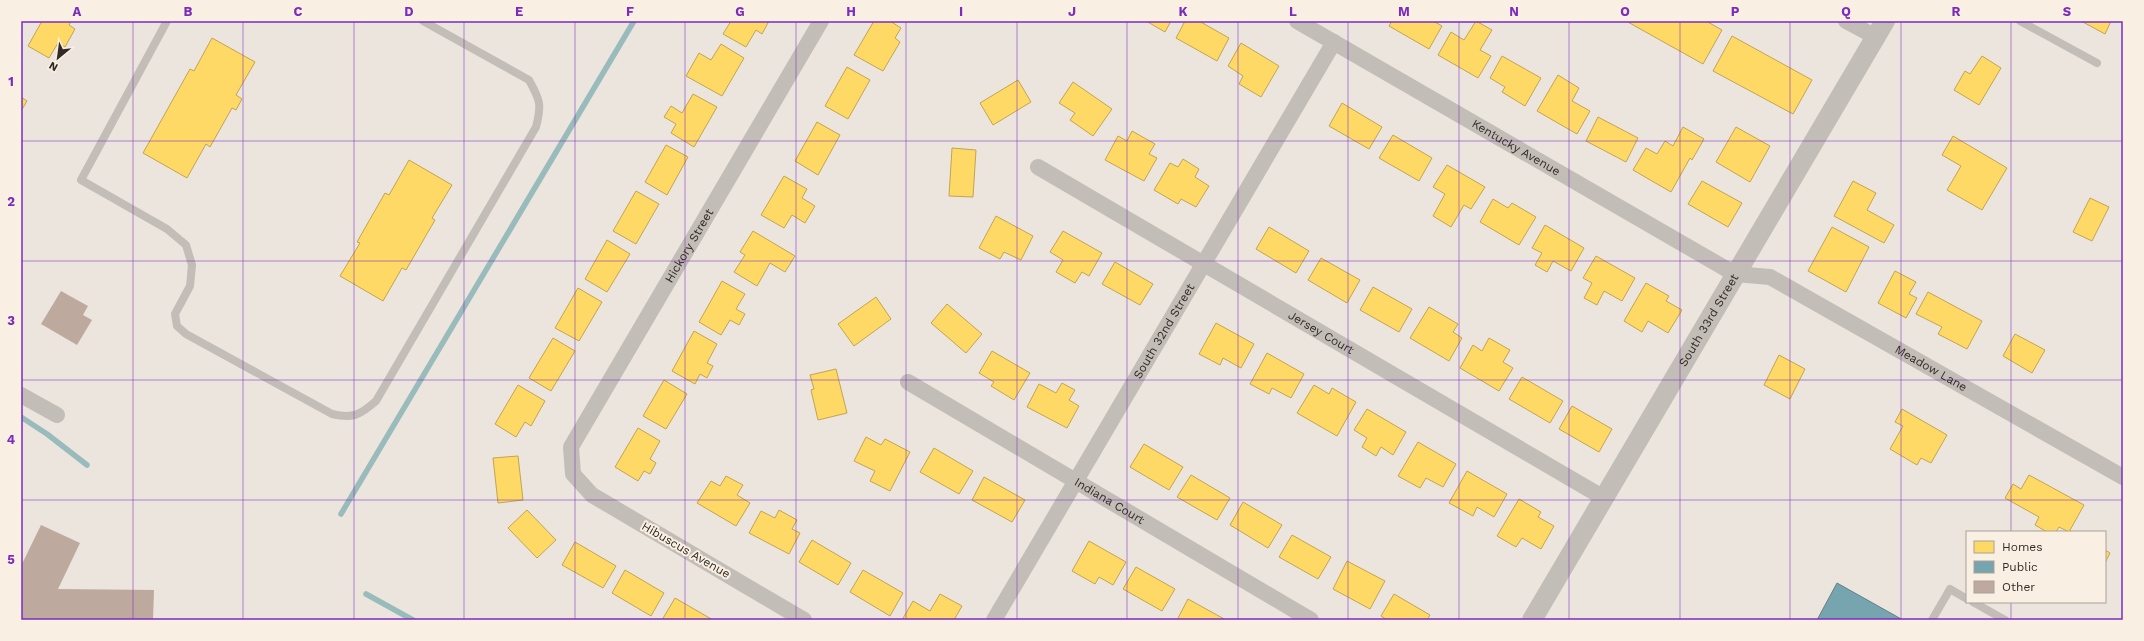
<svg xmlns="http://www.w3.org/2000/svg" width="2144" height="641" font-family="'Work Sans',sans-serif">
  <rect width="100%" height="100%" fill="#ebe5dd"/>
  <g fill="#ffd966" stroke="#c2a452">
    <path d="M42,21H71L69,25L75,29L65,47L58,43L49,58L28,46Z"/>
    <path d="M731,21H769L762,34L756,30L746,47L723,34Z"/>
    <path d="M874,21H890L901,28L895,38L900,42L883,71L854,55Z"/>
    <path d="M1146,21H1171L1165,32Z"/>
    <path d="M1185,21H1199L1229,38L1217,61L1176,38Z"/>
    <path d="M1392,21H1433L1442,26L1429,49L1389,26Z"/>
    <path d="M1476,21L1492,30L1480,50L1491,56L1478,78L1438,55L1451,32L1464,40Z"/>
    <path d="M1626,21H1706L1722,30L1703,64Z"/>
    <path d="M2081,21H2111L2105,34Z"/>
    <path d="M1732,36L1812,80L1793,114L1713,71Z"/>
    <path d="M212,38L255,62L236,95L242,99L236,110L232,108L210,147L206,144L187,178L143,153L190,69L194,71Z"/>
    <path d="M1241,43L1279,66L1261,97L1239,84L1243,76L1228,66Z"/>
    <path d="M721,44L744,58L722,96L686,76L699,53L711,60Z"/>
    <path d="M1502,56L1541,78L1525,106L1502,92L1505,87L1490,78Z"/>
    <path d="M1982,56L2001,68L1979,105L1954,90L1965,71L1970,74Z"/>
    <path d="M847,67L870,80L848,119L825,106Z"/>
    <path d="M1558,75L1579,88L1572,101L1590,111L1577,134L1537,111Z"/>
    <path d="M1018,80L1031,102L993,125L980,103Z"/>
    <path d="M1073,82L1112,109L1093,136L1070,120L1075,113L1059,103Z"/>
    <path d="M693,94L717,107L694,147L671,133L676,124L664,117L671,106L682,113Z"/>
    <path d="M21,97L27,101L21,111Z"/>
    <path d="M1342,103L1382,127L1369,149L1329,126Z"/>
    <path d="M1598,117L1638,138L1626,162L1586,141Z"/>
    <path d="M817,122L840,135L818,175L795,161Z"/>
    <path d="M1683,127L1704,139L1692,160L1690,158L1671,192L1633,170L1646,148L1657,154L1665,141L1673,146Z"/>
    <path d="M1736,127L1770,146L1750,182L1716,162Z"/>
    <path d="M1132,131L1155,144L1149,154L1157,158L1144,181L1105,160L1118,136L1127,141Z"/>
    <path d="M1393,135L1432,158L1419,181L1379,158Z"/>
    <path d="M1953,136L2007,168L1982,210L1947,190L1961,166L1942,155Z"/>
    <path d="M666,145L688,157L667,195L645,182Z"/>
    <path d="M952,148L976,150L973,197L949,196Z"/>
    <path d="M1183,159L1199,169L1195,177L1209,186L1196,207L1181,199L1178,204L1154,190L1170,163L1178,167Z"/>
    <path d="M409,160L452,185L432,218L435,220L406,270L402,268L383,301L340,276L360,243L357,242L385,193L389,195Z"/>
    <path d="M1447,165L1485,187L1471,209L1464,205L1451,227L1433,216L1445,194L1433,187Z"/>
    <path d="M784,176L807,189L802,198L815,206L805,223L792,215L784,228L761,215Z"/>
    <path d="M1702,181L1742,203L1728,227L1688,204Z"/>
    <path d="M1853,181L1876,193L1867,210L1894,225L1884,243L1834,216Z"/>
    <path d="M636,191L659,204L636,244L613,231Z"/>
    <path d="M2090,198L2109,207L2092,241L2073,232Z"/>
    <path d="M1493,199L1508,208L1512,203L1536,217L1519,245L1480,222Z"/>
    <path d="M996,216L1033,236L1021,260L1004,252L1000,259L979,248Z"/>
    <path d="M1545,225L1584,248L1571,271L1553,261L1547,272L1535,265L1542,253L1532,248Z"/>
    <path d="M1269,227L1309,251L1296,273L1256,249Z"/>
    <path d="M1832,227L1869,247L1846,292L1808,271Z"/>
    <path d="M753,231L795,256L785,272L770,263L757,286L734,272L745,255L740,252Z"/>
    <path d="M1063,231L1102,253L1089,276L1082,272L1075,283L1056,272L1063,260L1050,252Z"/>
    <path d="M607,240L630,254L607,292L585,279Z"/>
    <path d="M1596,256L1635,278L1622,301L1604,291L1597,305L1584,298L1592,283L1583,278Z"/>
    <path d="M1321,258L1360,280L1347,303L1308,280Z"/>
    <path d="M1115,262L1153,284L1140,305L1102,284Z"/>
    <path d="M1895,271L1916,282L1909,294L1917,298L1906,318L1878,303Z"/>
    <path d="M722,281L745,294L736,309L745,314L739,325L730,320L721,335L699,322Z"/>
    <path d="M1646,283L1669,296L1666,301L1682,310L1668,333L1648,321L1642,332L1624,321Z"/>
    <path d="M1373,287L1412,309L1399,332L1360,310Z"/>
    <path d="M578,288L602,302L579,341L555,328Z"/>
    <path d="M1928,292L1982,321L1967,349L1938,334L1942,327L1916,314Z"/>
    <path d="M876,297L891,319L854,346L838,324Z"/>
    <path d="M947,304L982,334L966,353L931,323Z"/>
    <path d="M1429,307L1458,324L1453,332L1462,338L1449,361L1410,338Z"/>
    <path d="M1216,323L1254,344L1241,368L1223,358L1220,365L1199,354Z"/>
    <path d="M694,331L717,344L707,363L713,366L707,378L700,374L695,384L672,371Z"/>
    <path d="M2015,334L2045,350L2032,373L2003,356Z"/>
    <path d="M553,338L575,351L551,391L529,378Z"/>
    <path d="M1489,338L1510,350L1503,362L1513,368L1499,391L1460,368L1473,345L1482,351Z"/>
    <path d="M992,351L1030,373L1014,400L991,386L994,382L979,373Z"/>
    <path d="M1267,353L1304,374L1291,398L1272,388L1269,394L1250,384Z"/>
    <path d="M1779,355L1805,369L1790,399L1764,385Z"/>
    <path d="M836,369L847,413L818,420L811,390L814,389L810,375Z"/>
    <path d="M1522,377L1563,401L1550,423L1509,399Z"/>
    <path d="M664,380L687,394L666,429L643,416Z"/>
    <path d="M1062,383L1075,390L1069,400L1079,406L1067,428L1027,407L1039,384L1056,393Z"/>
    <path d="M518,385L545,401L531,426L525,422L516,437L495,424Z"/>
    <path d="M1314,385L1329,394L1332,388L1356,402L1337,436L1297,413Z"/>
    <path d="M1572,406L1612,429L1599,452L1559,429Z"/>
    <path d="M1367,409L1406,432L1393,455L1381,447L1376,456L1362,447L1367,438L1354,430Z"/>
    <path d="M1902,409L1947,435L1931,463L1921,458L1917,465L1890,449L1903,426L1895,422Z"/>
    <path d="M638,428L660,441L650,459L656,463L650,474L644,471L638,481L615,467Z"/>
    <path d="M866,437L881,445L885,439L910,452L890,491L870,481L875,471L854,461Z"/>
    <path d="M1418,442L1456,464L1443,487L1426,478L1420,488L1398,476Z"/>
    <path d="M1144,444L1183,467L1169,490L1130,467Z"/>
    <path d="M934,448L973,471L959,494L920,472Z"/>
    <path d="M518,456L523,500L498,503L493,458Z"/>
    <path d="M1467,471L1507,494L1494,517L1477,507L1473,516L1449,503Z"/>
    <path d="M1191,475L1230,498L1217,520L1177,497Z"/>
    <path d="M2029,475L2084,505L2069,532L2059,527L2056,532H2047L2035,525L2039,517L2005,498L2013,484L2021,489Z"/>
    <path d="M726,476L743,485L737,495L750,503L736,526L697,503L711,481L720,486Z"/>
    <path d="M984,477L1025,500L1012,522L972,500Z"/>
    <path d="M1519,499L1541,512L1538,517L1554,526L1541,549L1522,538L1516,547L1497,536Z"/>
    <path d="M1243,502L1282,525L1268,548L1230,525Z"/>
    <path d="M527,510L556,540L537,558L508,528Z"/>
    <path d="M779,510L797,520L792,529L800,533L789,554L749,533L761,511L775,518Z"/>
    <path d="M1292,535L1331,557L1318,579L1279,557Z"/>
    <path d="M812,540L851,563L838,585L799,562Z"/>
    <path d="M1089,541L1126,562L1113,585L1099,577L1095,584L1072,571Z"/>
    <path d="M575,542L616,566L603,588L562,565Z"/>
    <path d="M2105,550L2110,553L2105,563Z"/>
    <path d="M1347,561L1385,581L1370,609L1333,589Z"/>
    <path d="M1136,567L1175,589L1162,611L1123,589Z"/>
    <path d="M625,570L664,593L651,616L612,593Z"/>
    <path d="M863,570L903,593L890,616L850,592Z"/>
    <path d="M940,594L962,606L954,620H902L913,601L930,611Z"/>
    <path d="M1394,594L1430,615L1427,620H1387L1381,616Z"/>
    <path d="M675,598L713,620H662Z"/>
    <path d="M1188,599L1226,620H1177Z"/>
  </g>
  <path fill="#76a5af" stroke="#628086" d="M1837,583L1903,620H1817Z"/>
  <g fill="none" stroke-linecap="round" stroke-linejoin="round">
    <g stroke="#9bb" stroke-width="5.5">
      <path d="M21,417L47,434L87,465"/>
      <path d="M341,514L634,21"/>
      <path d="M366,594L413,620"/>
    </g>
  </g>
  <g fill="#bea99f">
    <path d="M61,291L88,306L83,315L92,320L77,345L41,324Z"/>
    <path d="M41,525L80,543L58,589L154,590L153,620H21V566Z"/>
  </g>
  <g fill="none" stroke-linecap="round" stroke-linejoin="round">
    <g stroke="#c3bdb7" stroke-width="8">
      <path d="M167,21L81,180L167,229L186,245L192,265L190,286L175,314L177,326L186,334L332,414C353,419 360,415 376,401L536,127C542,104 540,100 529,80L423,21"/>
      <path d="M2020,21L2097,63"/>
      <path d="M1973,602L2005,620"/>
      <path d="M1932,620L1950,589L1967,599"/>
    </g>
    <g stroke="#c3bdb7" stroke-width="16">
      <path id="s1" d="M1297,21L1735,274L1770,277L2123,477"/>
      <path d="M1846,21L1876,37"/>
      <path id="s2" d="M1038,167L1604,498"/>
      <path id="s3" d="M908,382L1311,620"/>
      <path d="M21,395L57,415"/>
      <path id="s4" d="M804,620L592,495L573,474L571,447L821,21"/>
      <path id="s5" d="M994,620L1334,42"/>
    </g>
    <path stroke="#c3bdb7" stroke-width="20" id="s6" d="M1532,620L1885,21"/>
  </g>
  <path fill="none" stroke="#7b2cbf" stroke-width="1" stroke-opacity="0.55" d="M133,21V620M243,21V620M354,21V620M464,21V620M575,21V620M685,21V620M796,21V620M906,21V620M1017,21V620M1127,21V620M1238,21V620M1348,21V620M1459,21V620M1569,21V620M1680,21V620M1790,21V620M1901,21V620M2011,21V532M21,141H2123M21,261H2123M21,380H2123M21,500H2123M2011,602V620"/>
  <g text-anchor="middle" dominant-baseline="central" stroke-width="4" stroke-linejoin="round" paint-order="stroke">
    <g font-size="12" fill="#332a25" stroke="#f9f0e3">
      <text stroke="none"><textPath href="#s1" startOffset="253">Kentucky Avenue</textPath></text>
      <text stroke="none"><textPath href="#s4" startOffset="535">Hickory Street</textPath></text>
      <text stroke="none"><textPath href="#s6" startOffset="348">South 33rd Street</textPath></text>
      <text stroke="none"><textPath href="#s5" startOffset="335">South 32nd Street</textPath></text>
      <text stroke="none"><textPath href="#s2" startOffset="328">Jersey Court</textPath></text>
      <text stroke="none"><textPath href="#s1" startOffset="726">Meadow Lane</textPath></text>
      <text stroke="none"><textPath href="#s3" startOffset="234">Indiana Court</textPath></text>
      <text transform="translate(686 550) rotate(30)">Hibuscus Avenue</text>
    </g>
  </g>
  <rect width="2144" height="641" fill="none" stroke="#f9f0e3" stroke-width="44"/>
  <rect x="1966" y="531" width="140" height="72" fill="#f9f0e3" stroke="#aaa197"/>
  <rect x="1974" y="541" width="20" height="12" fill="#ffd966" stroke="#aaa197"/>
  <text x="2002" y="551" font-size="12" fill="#332a25">Homes</text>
  <rect x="1974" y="561" width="20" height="12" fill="#76a5af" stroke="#aaa197"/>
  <text x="2002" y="571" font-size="12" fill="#332a25">Public</text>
  <rect x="1974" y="581" width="20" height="12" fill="#bea99f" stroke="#aaa197"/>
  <text x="2002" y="591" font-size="12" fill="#332a25">Other</text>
  <g transform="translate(58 58) rotate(209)" stroke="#f9f0e3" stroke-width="3" paint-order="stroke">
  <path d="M0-3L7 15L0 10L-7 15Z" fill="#332a25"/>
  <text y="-6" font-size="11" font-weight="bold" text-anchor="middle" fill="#332a25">N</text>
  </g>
  <rect x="22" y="22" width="2100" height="597" fill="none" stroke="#7b2cbf" stroke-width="1.5"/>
  <g font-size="13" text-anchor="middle" font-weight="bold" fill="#7b2cbf">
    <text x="77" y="16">A</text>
    <text x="188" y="16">B</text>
    <text x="298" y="16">C</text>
    <text x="409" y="16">D</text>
    <text x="519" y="16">E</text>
    <text x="630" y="16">F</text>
    <text x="740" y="16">G</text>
    <text x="851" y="16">H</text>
    <text x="961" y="16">I</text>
    <text x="1072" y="16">J</text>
    <text x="1183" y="16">K</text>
    <text x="1293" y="16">L</text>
    <text x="1404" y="16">M</text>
    <text x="1514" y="16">N</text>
    <text x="1625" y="16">O</text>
    <text x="1735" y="16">P</text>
    <text x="1846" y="16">Q</text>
    <text x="1956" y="16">R</text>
    <text x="2067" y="16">S</text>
    <text x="11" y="86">1</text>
    <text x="11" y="206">2</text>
    <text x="11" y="325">3</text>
    <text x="11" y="444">4</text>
    <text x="11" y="564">5</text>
  </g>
</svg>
